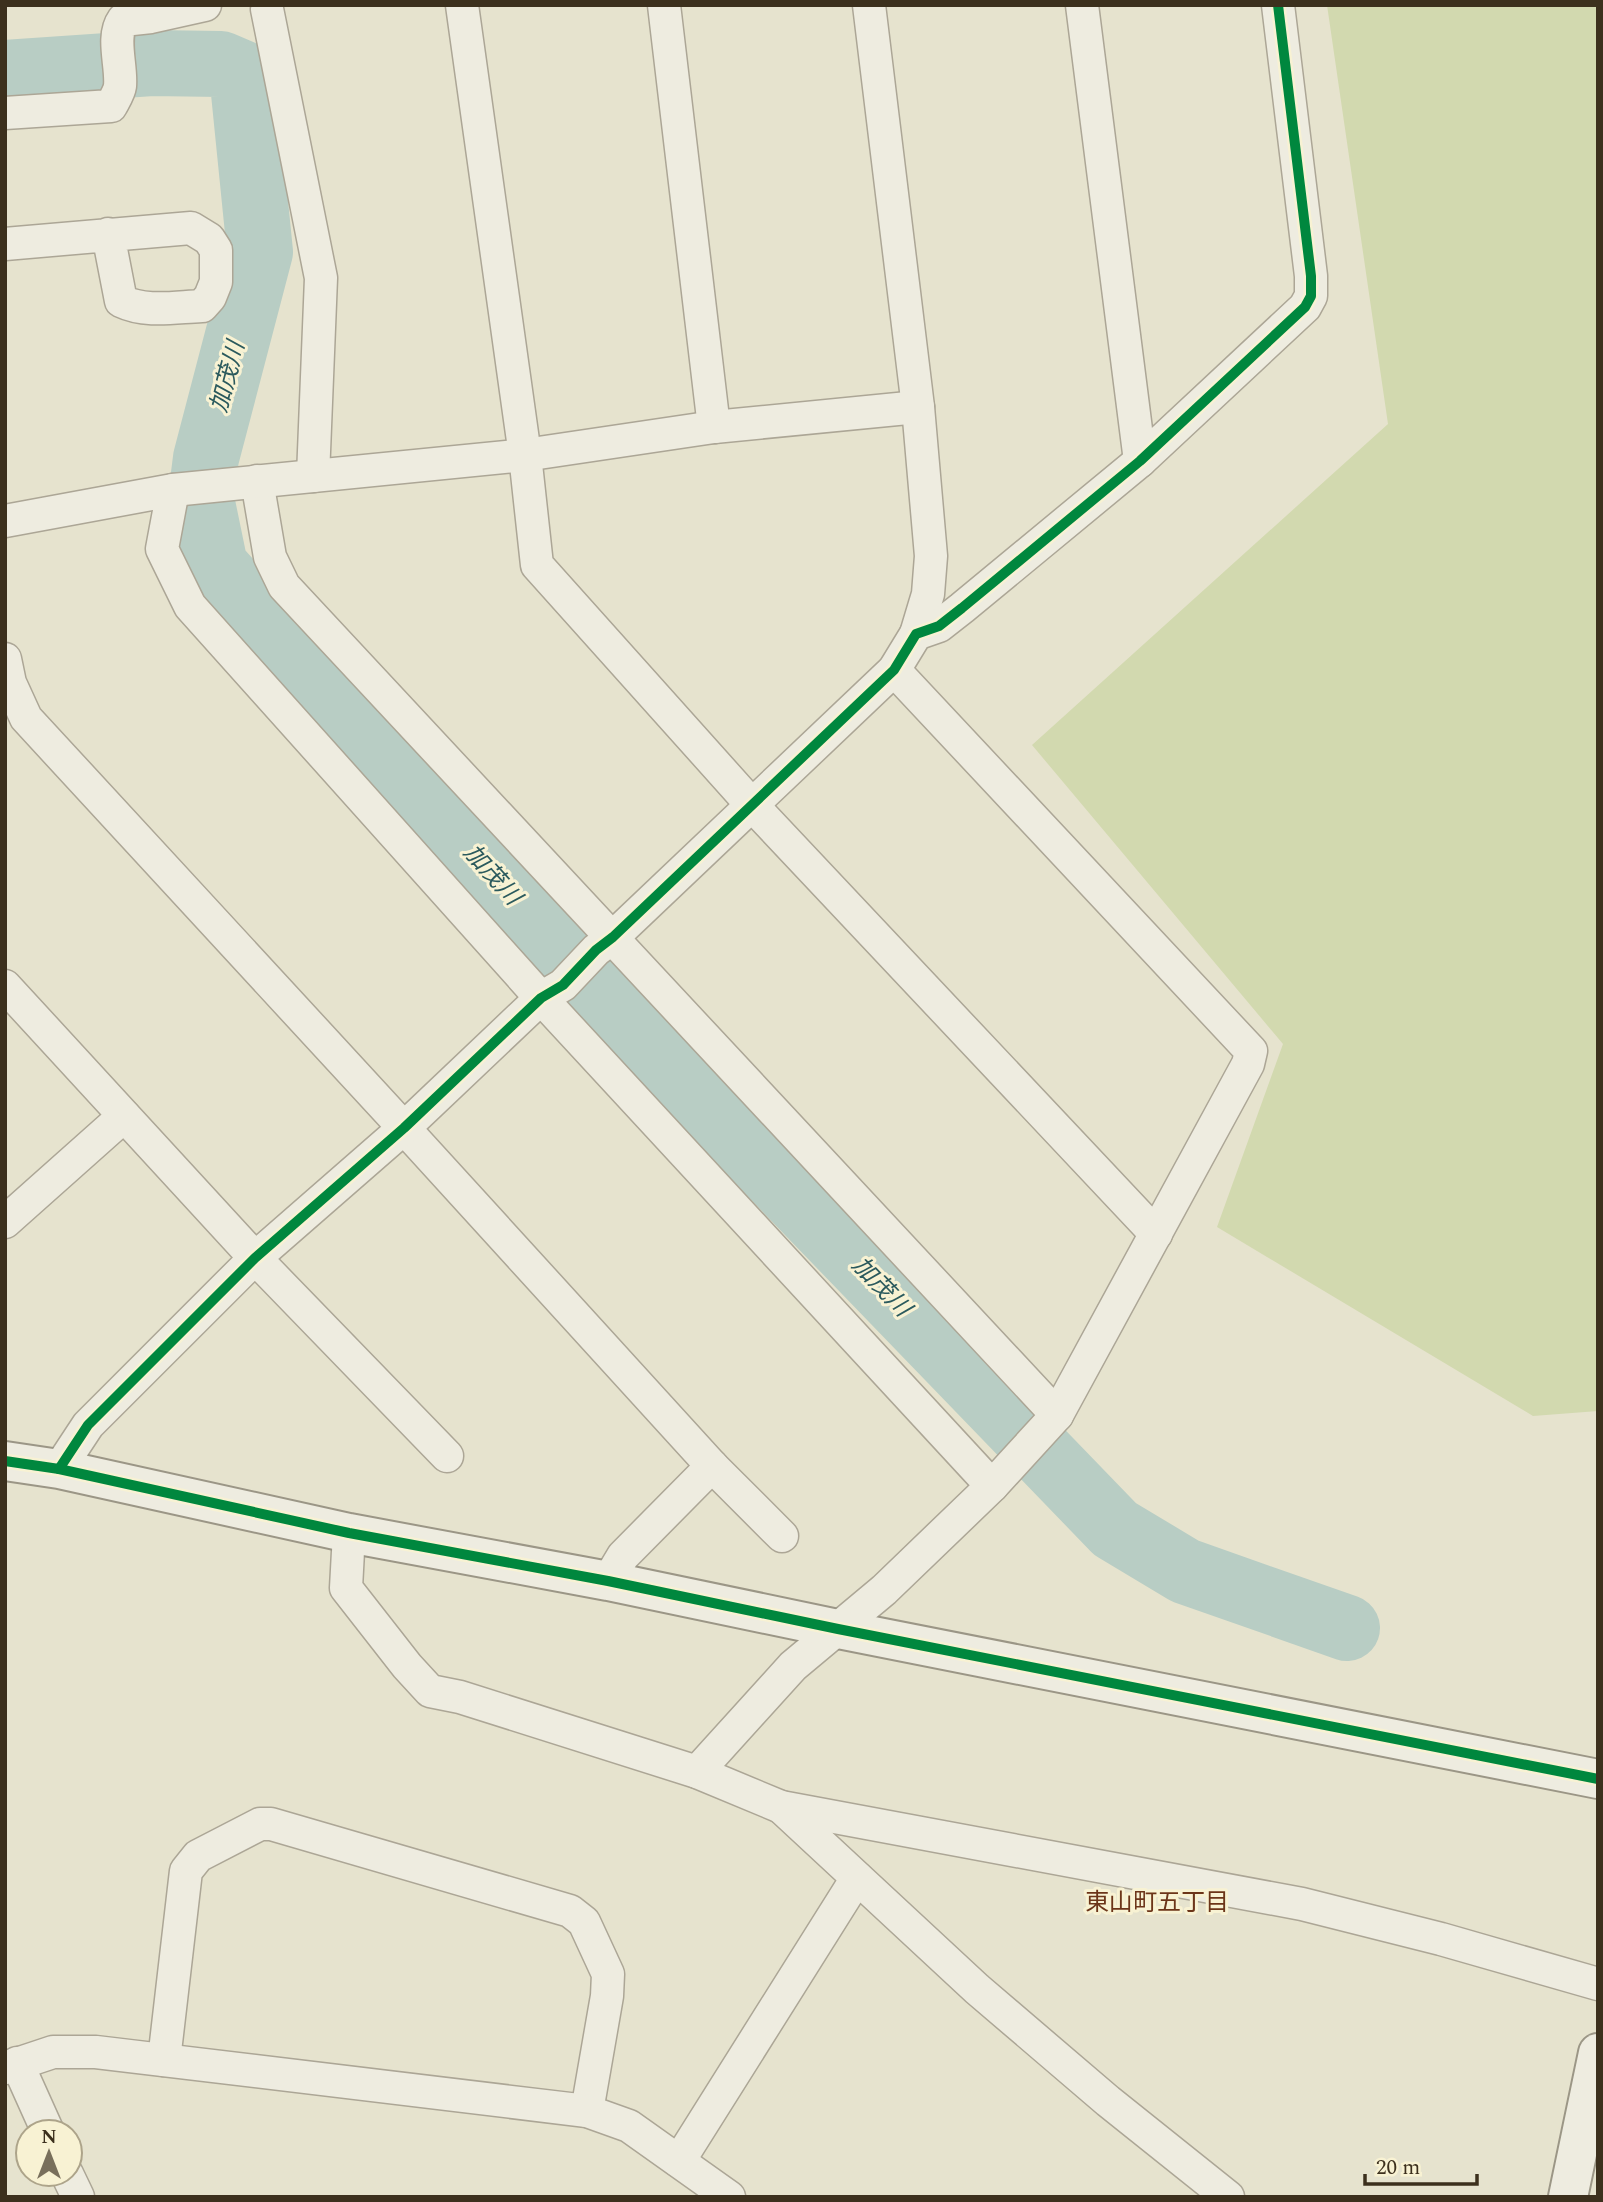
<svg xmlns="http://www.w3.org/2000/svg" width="1603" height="2202" font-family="Spectral,'Noto Sans JP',serif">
  <rect width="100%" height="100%" fill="#e6e3ce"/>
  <path fill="#d2d9af" d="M1327,5H1598V1411L1533,1416L1217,1227L1283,1044L1032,745L1388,424Z"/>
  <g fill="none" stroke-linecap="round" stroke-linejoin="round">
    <path stroke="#b8cdc4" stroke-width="66" d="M5,73L152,63L221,64L242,73L260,252L206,458L201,498L215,566L595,991L1115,1529L1185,1571L1347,1628"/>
    <g stroke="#aca696" stroke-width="35">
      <g id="street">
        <path d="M462,5L525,455L537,565L752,805L1156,1234"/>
        <path d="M664,5L714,427"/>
        <path d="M869,5L918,407L931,556L928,594L916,634"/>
        <path d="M1082,5L1140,461"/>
        <path d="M267,9L321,278L313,476"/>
        <path d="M5,113L111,106C114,100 119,93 120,86C122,66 111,37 123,20L151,17L205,5"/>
        <path d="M5,244L191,228L209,239L216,250V282L210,297L202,306C175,307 146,313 121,301L108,234"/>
        <path d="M257,481L270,557L284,586L1057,1415"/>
        <path d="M173,490L162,549L190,606L541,998L992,1486"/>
        <path d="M5,521L173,490L525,455L714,427L918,407"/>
        <path d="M5,659L10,683L26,718L404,1128L712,1466L782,1536"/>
        <path d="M5,986L255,1258L447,1456"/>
        <path d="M5,1222L124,1116"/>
        <path d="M59,1469L88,1425L255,1258L404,1128L541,998L563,985L596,950L613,937L894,670L916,634L939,626L962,608L1140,461L1305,307L1311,296V276L1278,5"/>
        <path d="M349,1533L346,1588L407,1666L430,1691L460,1697L697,1772L781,1807L1302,1904L1441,1939L1598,1984"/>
        <path d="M608,1581L623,1556L712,1466"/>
        <path d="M697,1772L793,1666L884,1590L992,1486L1057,1415L1248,1064L1251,1051L894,670"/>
        <path d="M781,1807L977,1989L1108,2101L1228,2197"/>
        <path d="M164,2060L186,1871L198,1856L260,1824H271L570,1911L584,1922L608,1974L607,1996L587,2111"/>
        <path d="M17,2063L48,2132"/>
        <path d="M5,2068L53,2052H96L587,2111L629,2126L729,2197"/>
        <path d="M679,2161L857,1878"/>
        <path d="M67,2174L78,2197"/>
      </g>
    </g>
    <g stroke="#9b9686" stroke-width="42">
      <g id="secondary">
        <path d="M5,1461L59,1469L349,1533L608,1581L838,1629L1598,1779"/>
        <path d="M1568,2197L1598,2053"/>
      </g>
    </g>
    <use href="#street" stroke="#eeece0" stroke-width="32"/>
    <use href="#secondary" stroke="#eeece0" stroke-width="38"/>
    <g stroke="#f8f2d3" stroke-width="15">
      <g id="cycleway">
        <path d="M5,1461L59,1469L349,1533L608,1581L838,1629L1598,1779"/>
        <path d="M59,1469L88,1425L255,1258L404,1128L541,998L563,985L596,950L613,937L894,670L916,634L939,626L962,608L1140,461L1305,307L1311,296V276L1278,5"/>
      </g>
    </g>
    <use href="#cycleway" stroke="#00873e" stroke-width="10"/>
  </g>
  <g text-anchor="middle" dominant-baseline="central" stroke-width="6" stroke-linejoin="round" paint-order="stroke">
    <g font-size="24" font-style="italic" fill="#2b5a5d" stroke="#f8f2d3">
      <text transform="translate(228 377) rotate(-75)">加茂川</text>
      <text transform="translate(492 875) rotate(48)">加茂川</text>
      <text transform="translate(881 1287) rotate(46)">加茂川</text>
    </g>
    <g font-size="24" fill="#6c3519" stroke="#f8f2d3">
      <text x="1157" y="1903">東山町五丁目</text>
    </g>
  </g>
  <rect width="1603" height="2202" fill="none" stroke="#3c301d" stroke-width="14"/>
  <g transform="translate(49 2153)"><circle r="33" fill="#f8f2d3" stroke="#ada48a" stroke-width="2"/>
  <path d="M0-5L12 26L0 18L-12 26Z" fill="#786f5b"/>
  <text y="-10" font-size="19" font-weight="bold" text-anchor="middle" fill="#3c301d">N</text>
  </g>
  <path d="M1365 2174v10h112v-10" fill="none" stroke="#3c301d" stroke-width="3.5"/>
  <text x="1376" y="2174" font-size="21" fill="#3c301d" stroke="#f8f2d3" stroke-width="5" paint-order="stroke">20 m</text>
</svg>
